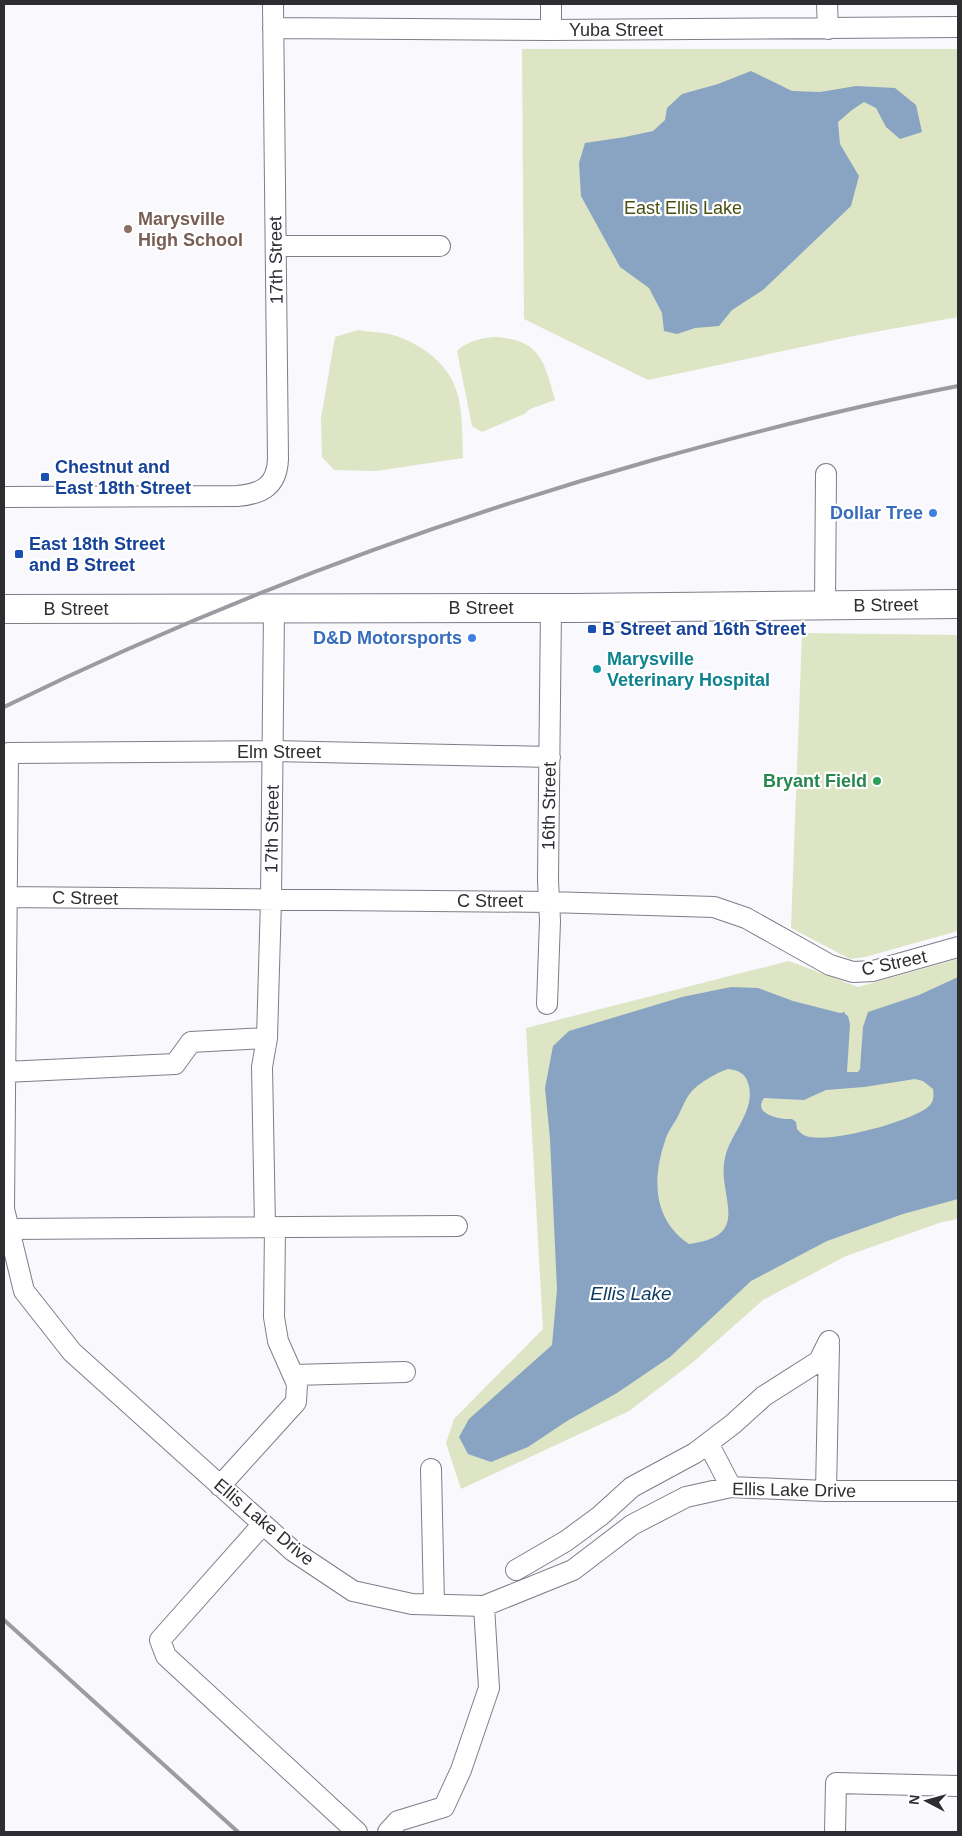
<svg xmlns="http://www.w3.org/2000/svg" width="962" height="1836" font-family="Helvetica,sans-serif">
	<rect width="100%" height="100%" fill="#f8f8fd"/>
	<!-- green -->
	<path fill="#dee5c5" d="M522,49H958V317L858,335L648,380L524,319Z
		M358,330C370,332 382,332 393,335C422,344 451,365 458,396C463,416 462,437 463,458L376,471L334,470L322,457L321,418L335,337Z
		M495,337C541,340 544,361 555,400L530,409L524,414L482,432L472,426L457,351C468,341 480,338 495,337Z
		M802,633L958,635V931L865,957L850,959L791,928Z
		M958,959V1219L942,1222L846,1256L763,1300L692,1363L629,1411L461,1489L446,1443L454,1419L543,1329L526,1028L789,961L858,987Z"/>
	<!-- water -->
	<path fill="#88a4c2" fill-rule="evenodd" d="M751,71L792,91L820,92L856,86L895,88L916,105L922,132L900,139L886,127L876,108L864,102L852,110L838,122L840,144L859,176L851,206L763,290L732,310L719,326L695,328L677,334L664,331L662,313L649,288L620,267L581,196L579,163L585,143L625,137L653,131L665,120L667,108L682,94L718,84Z
		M958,977V1199L903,1214L827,1241L751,1281L670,1357L617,1393L567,1421L528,1447L491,1462L468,1454L459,1437L469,1419L552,1345L557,1289L550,1139L545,1088L553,1046L569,1031L682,997L731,987L758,988L793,1001L840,1013L845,1012V1014L848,1016L850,1024L847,1072H858L860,1069L863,1027L868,1012L919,995ZM728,1069C738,1070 745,1073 748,1083C757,1110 730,1133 725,1158C716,1195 755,1236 689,1244C653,1220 652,1179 665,1141C667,1133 673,1125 677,1118C682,1109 686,1097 692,1091C699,1083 718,1072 728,1069ZM915,1079L923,1081L933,1089C934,1096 934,1102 928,1107C910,1122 828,1144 806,1136C802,1135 800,1132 797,1129L796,1122L792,1119C781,1120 752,1115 764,1098L804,1100L826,1090L864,1087Z"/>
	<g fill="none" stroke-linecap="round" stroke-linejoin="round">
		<!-- minor casing -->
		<g stroke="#7e7e89" stroke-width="22">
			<path id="minor" d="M551,4V30
				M827,4L828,29
				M273,28L551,30L958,27
				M276,246H440
				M4,497L237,496C262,494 277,486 278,459L273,4
				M825,606L826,474
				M550,757L273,751L8,753L4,1209L24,1291L72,1352L293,1551L353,1591L412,1604L484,1606L573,1570L632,1525L686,1497L731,1487L826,1491H958
				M4,897L549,902L714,907L746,918L830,965L853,972L873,971L958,947
				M547,1004L550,921L548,880L551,608
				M5,1072L175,1064L191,1042L267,1038
				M265,1227L262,1067L267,1038L271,900L274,609
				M9,1229L457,1226
				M293,1375L405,1372
				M708,1443L731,1487
				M431,1469L434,1604
				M220,1486L296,1402L297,1384L278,1341L274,1317L275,1227
				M826,1491L829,1345
				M263,1524L160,1640L166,1656L357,1832
				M516,1570L566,1541L600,1516L632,1487L695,1453L733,1424L764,1396L819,1361L829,1341
				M388,1832L398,1821L444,1807L461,1770L489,1688L484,1606
				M835,1832L836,1783L958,1786"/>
		</g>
		<!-- highway casing -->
		<g stroke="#7e7e89" stroke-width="30">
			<path id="highway" d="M4,609L575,608L958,604"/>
		</g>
		<!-- minor -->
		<use href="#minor" stroke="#fff" stroke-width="20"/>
		<!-- highway -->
		<use href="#highway" stroke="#fff" stroke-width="28"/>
		<!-- rail -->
		<path stroke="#9b9ca0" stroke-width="4" d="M4,707C212,605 429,523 653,460C753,432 855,406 958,386
			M4,1620L238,1832"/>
	</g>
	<!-- markers -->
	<circle fill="#8d6e63" stroke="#fff" stroke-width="2" cx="128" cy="229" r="5"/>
	<g fill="#1a4fb4" stroke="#fff" stroke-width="2">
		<rect x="40" y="472" width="10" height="10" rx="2.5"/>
		<rect x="14" y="549" width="10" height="10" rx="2.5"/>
		<rect x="587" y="624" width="10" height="10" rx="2.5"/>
	</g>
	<g fill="#3f7fe0" stroke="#fff" stroke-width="2">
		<circle cx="933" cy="513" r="5"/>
		<circle cx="472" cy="638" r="5"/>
	</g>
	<circle fill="#0f9aa8" stroke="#fff" stroke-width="2" cx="597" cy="669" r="5"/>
	<circle fill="#2e9e5b" stroke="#fff" stroke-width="2" cx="877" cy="781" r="5"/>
	<g text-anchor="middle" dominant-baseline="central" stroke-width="4.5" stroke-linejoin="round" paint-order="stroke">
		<!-- street labels -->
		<g font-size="18" fill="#2d2e32" stroke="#fff">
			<text x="616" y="30">Yuba Street</text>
			<text transform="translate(276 260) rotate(-91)">17th Street</text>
			<text transform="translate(886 605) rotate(-1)">B Street</text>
			<text x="481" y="608">B Street</text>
			<text x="76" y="609">B Street</text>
			<text x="279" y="752">Elm Street</text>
			<text transform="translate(549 806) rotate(-89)">16th Street</text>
			<text transform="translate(272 829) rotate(-89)">17th Street</text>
			<text transform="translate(85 898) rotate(1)">C Street</text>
			<text x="490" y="901">C Street</text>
			<text transform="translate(894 963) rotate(-12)">C Street</text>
			<text transform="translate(794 1490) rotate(1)">Ellis Lake Drive</text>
			<text transform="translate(264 1522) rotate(40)">Ellis Lake Drive</text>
		</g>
		<!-- park labels -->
		<g font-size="18" fill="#485012" stroke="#fff">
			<text x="683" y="208">East Ellis Lake</text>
		</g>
		<!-- education labels -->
		<g font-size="18" font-weight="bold" fill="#785e54" stroke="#fff" text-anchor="start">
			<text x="138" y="219">Marysville<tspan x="138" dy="21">High School</tspan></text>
		</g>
		<!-- transit labels -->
		<g font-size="18" font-weight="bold" fill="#164399" stroke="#fff" text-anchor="start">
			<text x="55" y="467">Chestnut and<tspan x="55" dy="21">East 18th Street</tspan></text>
			<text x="29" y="544">East 18th Street<tspan x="29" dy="21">and B Street</tspan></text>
			<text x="602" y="629">B Street and 16th Street</text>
		</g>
		<!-- shop labels -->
		<g font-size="18" font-weight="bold" fill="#366cbe" stroke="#fff" text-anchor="end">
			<text x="923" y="513">Dollar Tree</text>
			<text x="462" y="638">D&amp;D Motorsports</text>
		</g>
		<!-- culture labels -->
		<g font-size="18" font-weight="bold" fill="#0d838f" stroke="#fff" text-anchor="start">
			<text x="607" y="659">Marysville<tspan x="607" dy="21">Veterinary Hospital</tspan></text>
		</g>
		<!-- leisure labels -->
		<g font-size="18" font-weight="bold" fill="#27864d" stroke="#fff" text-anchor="end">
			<text x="867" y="781">Bryant Field</text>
		</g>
		<!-- water labels -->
		<g font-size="19" font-style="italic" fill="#0e3b63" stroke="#fff">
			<text x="631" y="1293">Ellis Lake</text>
		</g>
	</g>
	<!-- border -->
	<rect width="962" height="1836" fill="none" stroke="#2d2e32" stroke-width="10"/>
	<!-- north arrow -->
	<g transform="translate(927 1801) rotate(276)" stroke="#ffffff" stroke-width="4" paint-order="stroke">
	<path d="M0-4L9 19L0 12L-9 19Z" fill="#2d2e32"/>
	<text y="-8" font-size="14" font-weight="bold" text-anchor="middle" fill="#2d2e32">N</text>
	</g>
</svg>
